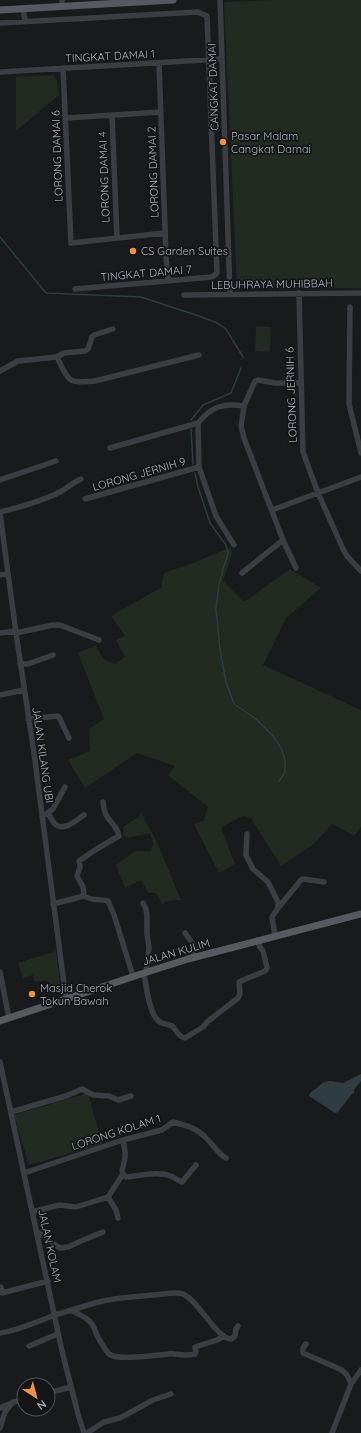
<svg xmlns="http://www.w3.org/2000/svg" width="361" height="1433" font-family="Quicksand,sans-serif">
	<rect width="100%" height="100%" fill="#191a1c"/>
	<!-- green -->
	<path fill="#222a21" d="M272,0H361V288H237L224,2Z
		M53,75L57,80L59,95L16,131V77Z
		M256,326L271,327L270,352L255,351Z
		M231,547L232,554L223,581L244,602L290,569L321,588L286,618L263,665L361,710V827L354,836L332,824L314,844L281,866L250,817L243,816L221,827L235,864L219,873L194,824L204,820L208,807L168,775L175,766L137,753L85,788L68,760L90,751L89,729L104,719L78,653L96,645L103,659L115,664L125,657L116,640L125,636L111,616L162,587V581L164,573L198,561Z
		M141,813L156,840L181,900L169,901L162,904L156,893H148L141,880L125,888L116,865L135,851H151L153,843L150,833L127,838L123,834L124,826L137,818Z
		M56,951L61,991L51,993L47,980L35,982L33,975L23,978L18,963Z
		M88,1093L102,1144L29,1165L14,1115Z"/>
	<!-- water -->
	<path fill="#2f3c40" d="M361,1074V1081L354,1090V1093L352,1094L338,1112L335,1113L309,1096L310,1093L324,1082L331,1081L343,1083Z"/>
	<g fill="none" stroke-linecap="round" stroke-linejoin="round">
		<!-- stream -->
		<path stroke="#2f3c40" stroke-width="1.5" d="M0,237L46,293L141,297L199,316L217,323L226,329L243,357
			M191,420L203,405L231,393L241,368
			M191,429L193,464
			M195,473L198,487L210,523L226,545L228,553L219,584L216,609L220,650L226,682L234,704L256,719L273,736L281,748L285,760V772L279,781"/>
		<!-- minor -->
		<path stroke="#3a3d41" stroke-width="5.5" d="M62,0V6
			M220,0L230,294
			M23,8L25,21
			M0,23L198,12L207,16L217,273L212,277L75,289
			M159,63L166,256L168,281
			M63,68L71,243L165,233
			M0,72L221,59
			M112,115L117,238
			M66,118L161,112
			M299,293L303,452L318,493L344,551L347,556L361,571
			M184,295L361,293
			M350,307L349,404L361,453
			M57,357L64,353L85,351L88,349L92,337L94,335L113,329
			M0,371L18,361L57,357C69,381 67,384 95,381L199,355
			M110,448L198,423
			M0,480L56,461
			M85,499L199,467
			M272,510L361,477
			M0,512C21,507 40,502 60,492C68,488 71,483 81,479
			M0,513L16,633L34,753L66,999
			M234,545L216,516L199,467L198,423C212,406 223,403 244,406
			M296,568L283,540L244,438L241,426L242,420L244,406L255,381L258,380L275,383H301
			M242,573L283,540
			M0,575L8,574
			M0,633L15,631
			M16,633L53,625H60L99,640
			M20,664H28L53,655
			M0,695L24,690
			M28,719L57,716L59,717L69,738
			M48,813C50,816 52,821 55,824C64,832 77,820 84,815
			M46,814L53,809L65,787
			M247,834L246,855L253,869L268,882L278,902V908L272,917L275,936
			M84,896L83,887L77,876L80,867L79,861L95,850L119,836C116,821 104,822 103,802
			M143,903L146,909L147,916V934L149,948L146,972
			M53,904L84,896C94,902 98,898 108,901L114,915L133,976
			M278,908L301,880L303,879L324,882
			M185,933L193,944V958
			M0,972L9,1018
			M144,973C146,985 149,1016 160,1022C163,1024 168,1024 172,1026C177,1030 178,1037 185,1038L203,1027L207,1022L238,998L240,994L239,982L265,971L267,968L263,951L260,947L257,940
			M0,1062L62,1351L78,1414L84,1433
			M11,1112L66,1096L82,1089L93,1095L109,1096L118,1100L131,1096
			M123,1140L125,1151V1158L122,1171L123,1174L126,1177C140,1176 157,1171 171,1176C175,1178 178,1181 182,1182L196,1165
			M24,1173L123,1140L162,1130L173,1122C185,1125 197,1128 206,1138C213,1144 218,1154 226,1158
			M32,1212L59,1205L76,1207L108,1197
			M118,1218L116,1210L108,1197L123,1174
			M37,1232C46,1236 51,1243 60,1248L68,1247L81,1241L103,1232
			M1,1287L2,1293L48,1281
			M72,1311C79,1314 88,1318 92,1324C94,1327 95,1330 96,1333C98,1338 106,1351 109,1354C118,1361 155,1355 168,1354C177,1353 185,1357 195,1354L196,1352L195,1347L217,1340L224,1336
			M0,1333C21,1330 35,1322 55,1315C69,1311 84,1306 99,1302C116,1297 135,1297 153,1295C161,1295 175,1291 183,1294C199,1301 216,1338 231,1339L235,1336L236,1329L238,1326
			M306,1344L303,1348V1353L342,1370L347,1375L351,1384
			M29,1346L58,1334
			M48,1393L71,1387
			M0,1408L24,1398
			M0,1428L5,1412L13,1402
			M87,1433L104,1422L120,1418L153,1400L171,1394
			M332,1433L351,1384L361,1370"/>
		<!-- major -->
		<path stroke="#565a60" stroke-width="7" d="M0,10L173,0
			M0,1021L144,973L188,959L361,914"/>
	</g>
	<!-- markers -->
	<g fill="#f2923b" stroke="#141517" stroke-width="1.5">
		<circle cx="223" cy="142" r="4"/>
		<circle cx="133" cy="251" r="4"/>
		<circle cx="32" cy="994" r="4"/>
	</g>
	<g text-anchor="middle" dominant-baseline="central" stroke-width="3.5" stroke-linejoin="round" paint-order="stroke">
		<!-- street labels -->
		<g font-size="11" fill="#acb3bb" stroke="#141517">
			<text transform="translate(110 56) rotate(-3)">TINGKAT DAMAI 1</text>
			<text transform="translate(213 87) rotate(-92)">CANGKAT DAMAI</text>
			<text transform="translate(57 156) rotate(-92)">LORONG DAMAI 6</text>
			<text transform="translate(153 172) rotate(-92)">LORONG DAMAI 2</text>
			<text transform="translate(104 177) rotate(-92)">LORONG DAMAI 4</text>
			<text transform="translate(146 273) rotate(-5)">TINGKAT DAMAI 7</text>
			<text transform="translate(272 284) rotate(-1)">LEBUHRAYA MUHIBBAH</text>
			<text transform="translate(291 395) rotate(-92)">LORONG JERNIH 6</text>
			<text transform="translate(139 474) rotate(-16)">LORONG JERNIH 9</text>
			<text transform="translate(43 755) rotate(82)">JALAN KILANG UBI</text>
			<text transform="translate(176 952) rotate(-16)">JALAN KULIM</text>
			<text transform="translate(116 1132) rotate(-18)">LORONG KOLAM 1</text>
			<text transform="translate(50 1246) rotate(78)">JALAN KOLAM</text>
		</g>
		<!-- poi labels -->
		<g font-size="11" fill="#acb3bb" stroke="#141517" text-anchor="start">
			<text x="231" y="136">Pasar Malam<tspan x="231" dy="13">Cangkat Damai</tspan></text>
			<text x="141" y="251">CS Garden Suites</text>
			<text x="40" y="988">Masjid Cherok<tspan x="40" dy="13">Tokun Bawah</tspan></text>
		</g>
	</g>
	<!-- north arrow -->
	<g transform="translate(36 1397) rotate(144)"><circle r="19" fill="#141517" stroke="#515459"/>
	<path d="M0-3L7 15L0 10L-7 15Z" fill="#f2923b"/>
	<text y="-6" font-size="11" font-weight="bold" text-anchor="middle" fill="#acb3bb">N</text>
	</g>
</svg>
